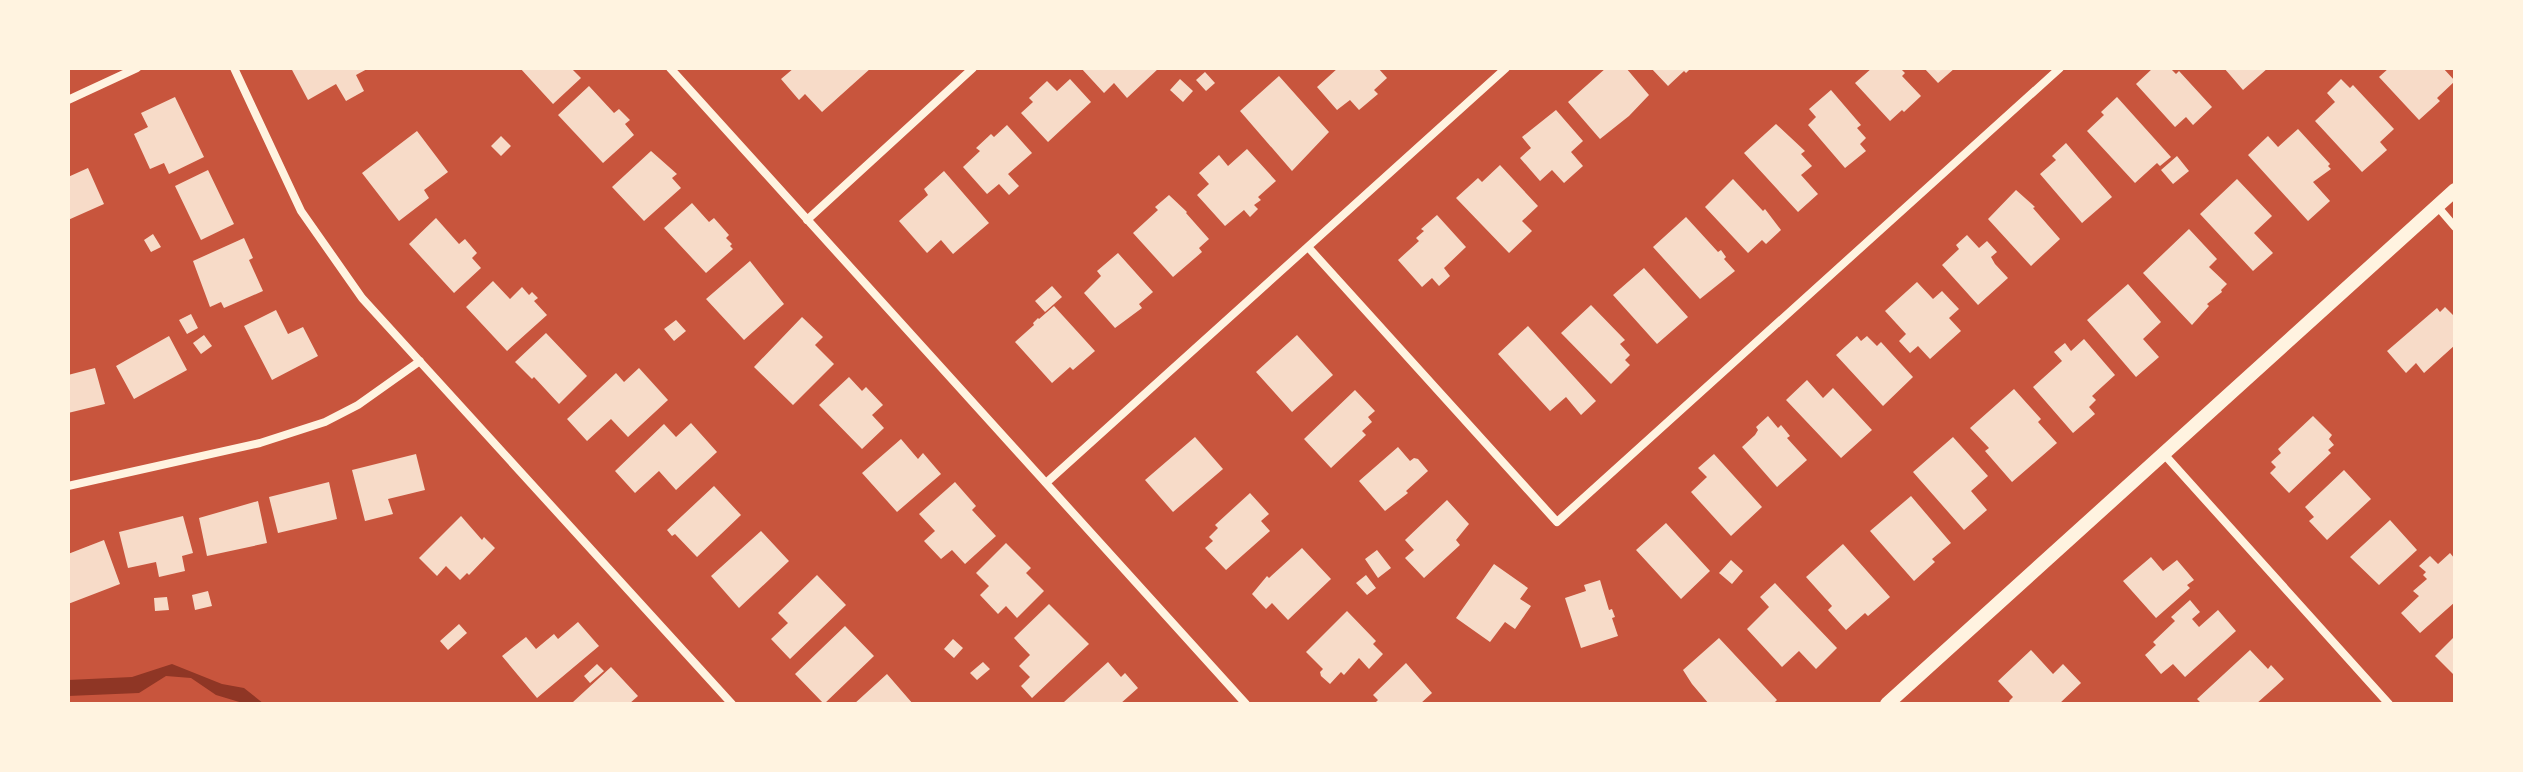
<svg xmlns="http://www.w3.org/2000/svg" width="2523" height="772" font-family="'Fira Sans',sans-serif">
	<rect width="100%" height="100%" fill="#c8553d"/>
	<!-- water -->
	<path fill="#8f3625" d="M172,664L222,684L244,688L264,704H246L216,695L191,678L166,676L139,693L68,696V680L132,677Z"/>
	<!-- building -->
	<path fill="#f7dbc8" d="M291,68H369L356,75L364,91L346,101L336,84L308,100Z
		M520,68H571L581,78L553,104Z
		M794,68H871L822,112L805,94L799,100L781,79Z
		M1081,68H1159L1127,98L1114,83L1104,93Z
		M1338,68H1378L1387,78L1374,90L1378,94L1359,110L1350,100L1337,110L1317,87Z
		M1606,68H1626L1649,95L1629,116L1600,139L1568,102Z
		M1651,68H1691L1686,73L1684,71L1668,86Z
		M1872,68H1900L1905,73L1902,76L1921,96L1904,112L1902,110L1890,121L1855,83Z
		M1924,68H1955L1938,83Z
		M2153,68H2170L2176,74L2179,71L2212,107L2193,125L2186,117L2175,127L2136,84Z
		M2224,68H2268L2243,90Z
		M2389,68H2443L2455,81L2437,98L2440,101L2419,120L2379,77Z
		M1205,72L1215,83L1206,91L1196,80Z
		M1279,76L1329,132L1292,171L1240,111Z
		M1070,79L1091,102L1048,142L1021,113L1033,102L1029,98L1047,81L1057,91Z
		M1180,79L1193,91L1183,102L1170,90Z
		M2341,79L2350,88L2353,85L2394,129L2380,142L2387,150L2362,172L2315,121L2335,102L2327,93Z
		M589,86L614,113L619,109L630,120L625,124L634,135L603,163L558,115Z
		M1831,90L1861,125L1857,128L1866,138L1860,144L1866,151L1845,168L1808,125L1816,117L1809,109Z
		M175,97L204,157L169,174L164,163L150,169L134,134L148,127L141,113Z
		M2117,97L2171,157L2160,166L2157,163L2135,183L2087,131L2104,115L2101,112Z
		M1556,110L1583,141L1571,152L1583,166L1564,183L1552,170L1540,181L1520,158L1531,148L1522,137Z
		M1776,124L1805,151L1801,154L1812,166L1801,175L1818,194L1798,212L1744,153Z
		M1007,125L1032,153L1008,174L1019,186L1009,195L999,184L987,194L963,167L980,151L976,148L991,134L994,137Z
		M2298,129L2330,164L2328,166L2331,169L2313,182L2330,201L2308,221L2248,155L2268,136L2278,147Z
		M417,131L448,172L424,190L429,198L399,221L362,173Z
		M501,136L511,146L501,156L491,146Z
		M2066,143L2112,197L2082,223L2040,174L2056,160L2052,156Z
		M1247,149L1276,181L1258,197L1261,200L1254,205L1258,209L1250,217L1244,210L1225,226L1197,195L1209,184L1199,173L1219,155L1228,166Z
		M651,151L677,174L672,178L681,188L644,221L612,187Z
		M2177,156L2189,171L2173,184L2161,170Z
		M1500,165L1538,206L1522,221L1532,231L1509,253L1456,198L1478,178L1482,182Z
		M88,168L104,204L68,220V177Z
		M208,170L234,224L201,240L175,186Z
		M944,171L989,223L953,254L941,240L927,253L899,221L928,195L924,189Z
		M1733,179L1763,211L1765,209L1781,230L1766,244L1762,240L1748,253L1705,207Z
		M2237,179L2272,216L2254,233L2273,253L2253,271L2200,214Z
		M2016,190L2035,207L2033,208L2060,239L2031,266L1988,219Z
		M1169,195L1187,212L1186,213L1209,239L1199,248L1202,252L1173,277L1133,233L1158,210L1155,207Z
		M692,203L709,222L714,218L729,235L726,238L732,244L730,246L733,249L706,273L664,228Z
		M1437,215L1466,247L1444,268L1450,276L1439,286L1432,278L1422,287L1398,260L1419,241L1416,238L1424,231L1421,229Z
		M1686,217L1718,252L1721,250L1726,257L1724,259L1735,271L1700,299L1653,247Z
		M436,218L459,244L465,239L477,253L472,258L481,268L454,293L409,244Z
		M2189,229L2217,259L2209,267L2227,284L2221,290L2222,292L2207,304L2209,306L2192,325L2143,273Z
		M153,234L161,247L151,252L144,240Z
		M1967,235L1979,248L1987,241L1997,252L1991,257L1995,264L2008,278L1978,305L1942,265L1959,249L1956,245Z
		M244,238L253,258L249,260L263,291L224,308L221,302L210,307L193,261Z
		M1118,253L1153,292L1139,304L1142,308L1115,328L1084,293L1101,276L1097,271Z
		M750,261L784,304L744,340L706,299Z
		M1644,268L1688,317L1657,344L1613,295Z
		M493,281L510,299L522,287L529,295L532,292L538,298L534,301L547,315L507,351L466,307Z
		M1917,282L1933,299L1942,291L1959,309L1949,318L1961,331L1930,359L1918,346L1910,353L1899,341L1906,334L1885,311Z
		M2128,284L2161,322L2143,339L2159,357L2136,377L2087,320Z
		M1052,286L1062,297L1045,312L1035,301Z
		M1591,305L1625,340L1620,344L1630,355L1625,360L1630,365L1611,384L1561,333Z
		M1054,306L1095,351L1073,370L1070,367L1052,383L1015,342L1034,325L1033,323L1038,318L1039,319Z
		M2445,307L2455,317V345L2424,373L2416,363L2406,373L2387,351L2437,308L2440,312Z
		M276,310L288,334L303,327L318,356L272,380L244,326Z
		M191,314L198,328L187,334L179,320Z
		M802,317L823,337L815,345L834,364L793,405L754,367Z
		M676,320L686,331L674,341L664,329Z
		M1528,326L1596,401L1581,415L1566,397L1550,411L1498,354Z
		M546,333L587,376L559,404L534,377L532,379L515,362Z
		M204,335L212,346L201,354L193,343Z
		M1297,335L1333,375L1292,412L1256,372Z
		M169,336L187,370L134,399L116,366Z
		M1857,336L1861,341L1867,336L1877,346L1881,342L1913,377L1883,406L1836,355Z
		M2084,339L2115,375L2092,396L2096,400L2089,407L2095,414L2073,433L2033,387L2062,361L2054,352L2065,343L2071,351Z
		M95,368L105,404L68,413V375Z
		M639,368L668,400L628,437L611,419L587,441L567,419L616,373L624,382Z
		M849,377L862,391L866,387L883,405L872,415L884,428L862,449L819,405Z
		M1807,380L1823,398L1833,388L1872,430L1841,458L1786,400Z
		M2014,389L2041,419L2038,422L2057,443L2012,482L1985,451L1989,448L1970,428Z
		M1355,390L1375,411L1368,417L1372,422L1362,431L1366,435L1331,468L1304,439Z
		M1768,416L1778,428L1781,425L1790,436L1787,438L1807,460L1777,487L1742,447L1755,435L1758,430L1756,427Z
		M2313,416L2332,435L2329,439L2334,445L2328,450L2331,453L2289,493L2270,473L2276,467L2271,462L2281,453L2278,449Z
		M691,423L717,452L676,490L659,471L635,493L615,471L664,424L676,437Z
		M1195,437L1223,469L1173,512L1145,480Z
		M1953,437L1988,476L1971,491L1987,510L1964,530L1913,472Z
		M901,439L918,459L923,453L941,474L897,512L862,473Z
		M1398,447L1410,461L1414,458L1418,459L1428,471L1406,491L1408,493L1385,511L1359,481Z
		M416,454L425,490L388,499L393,514L365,521L352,470Z
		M1714,454L1762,507L1731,536L1691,492L1707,477L1698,468Z
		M2344,470L2371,499L2327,540L2309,521L2314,517L2305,507Z
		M329,482L337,519L278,533L269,497Z
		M955,482L976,506L972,510L996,536L965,564L952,550L941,559L924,541L935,531L919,514Z
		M714,486L741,515L697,557L675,534L672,536L667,530Z
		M1250,493L1269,514L1261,521L1270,531L1226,570L1205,548L1213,541L1209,537L1218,528L1215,525Z
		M1911,496L1951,543L1932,559L1935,562L1914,581L1870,531Z
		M1447,500L1469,524L1456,540L1460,545L1424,578L1405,558L1414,550L1405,540Z
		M258,501L267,543L207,556L199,518Z
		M183,516L193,553L182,556L185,571L159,577L156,562L128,568L119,532Z
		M461,516L482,540L484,537L495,548L469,575L467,573L460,580L446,566L437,576L419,558Z
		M2390,520L2417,550L2379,585L2350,557Z
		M1666,523L1710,571L1681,599L1636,550Z
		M761,531L789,561L739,608L711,576Z
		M104,540L120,584L68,604V554Z
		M1006,543L1031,568L1026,573L1044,591L1017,618L1006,606L998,614L980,595L989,586L976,573Z
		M1843,544L1890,597L1868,616L1865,613L1846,630L1828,610L1832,606L1806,577Z
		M1302,548L1331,579L1288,620L1272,603L1266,609L1252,594L1267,576L1269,578Z
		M1377,550L1391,568L1378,578L1365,559Z
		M2450,553L2455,559V602L2420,633L2401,613L2419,596L2413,591L2427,579L2423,575L2426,572L2419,566L2430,556L2438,564Z
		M2151,557L2163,571L2177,560L2194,580L2187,585L2190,588L2156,618L2123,581Z
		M1731,560L1743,571L1732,584L1719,573Z
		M1494,564L1528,588L1520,599L1531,606L1515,629L1505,622L1490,642L1456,618Z
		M817,575L846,605L790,659L771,639L788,623L778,613Z
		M1366,575L1376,588L1367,595L1356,583Z
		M1600,580L1609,610L1612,609L1615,617L1612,618L1618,636L1581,648L1565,598L1586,591L1584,585Z
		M1775,583L1837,648L1816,669L1799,651L1782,667L1747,629L1769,607L1760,597Z
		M208,591L212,606L195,610L192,595Z
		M167,597L169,610L155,611L154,598Z
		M2190,600L2200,612L2192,619L2199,627L2218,610L2236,631L2185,677L2173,664L2161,674L2145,655L2156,645L2153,642L2175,621L2171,617Z
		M1049,604L1089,644L1032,698L1021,686L1030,677L1019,666L1030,655L1014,638Z
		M1347,611L1376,641L1373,644L1383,654L1369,669L1359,658L1344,675L1341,672L1330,684L1321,676L1320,672L1323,669L1306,652Z
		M578,622L599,646L537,698L502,656L526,637L536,649L554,634L558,639Z
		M459,624L467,633L448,650L440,641Z
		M845,626L874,656L824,704L795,674Z
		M2455,636V676L2435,656Z
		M1719,638L1777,700L1773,704H1709L1692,684L1683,670Z
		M953,639L963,648L954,658L944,649Z
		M2031,650L2053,674L2063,664L2081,683L2059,704H2011L2009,701L2013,697L1998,681Z
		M2250,650L2268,669L2271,665L2284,679L2256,704H2202L2197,699Z
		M983,662L990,669L977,680L970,673Z
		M1108,662L1121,677L1125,673L1138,688L1120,704H1066L1064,702Z
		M1406,663L1432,693L1420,704H1374L1378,700L1373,695Z
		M597,664L604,671L590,683L584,676Z
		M611,667L638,696L629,704H574L573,702Z
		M887,674L913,704H854Z"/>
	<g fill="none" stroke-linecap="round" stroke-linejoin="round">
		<!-- minor -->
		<path stroke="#fff3e0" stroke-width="8" d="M234,68L301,211L362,298L732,704
			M670,68L1246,704
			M68,100L137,68
			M2437,206L2455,227
			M807,220L973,68
			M1308,247L1557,522L2060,68
			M2163,453L2389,704
			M1046,483L1506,68
			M68,486L260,443L325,422L358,405L420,361"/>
		<!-- tertiary -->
		<path stroke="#fff3e0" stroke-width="14" d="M1887,704L2455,190"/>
	</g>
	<!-- border -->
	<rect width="2523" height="772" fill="none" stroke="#fff3e0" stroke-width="140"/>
</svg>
